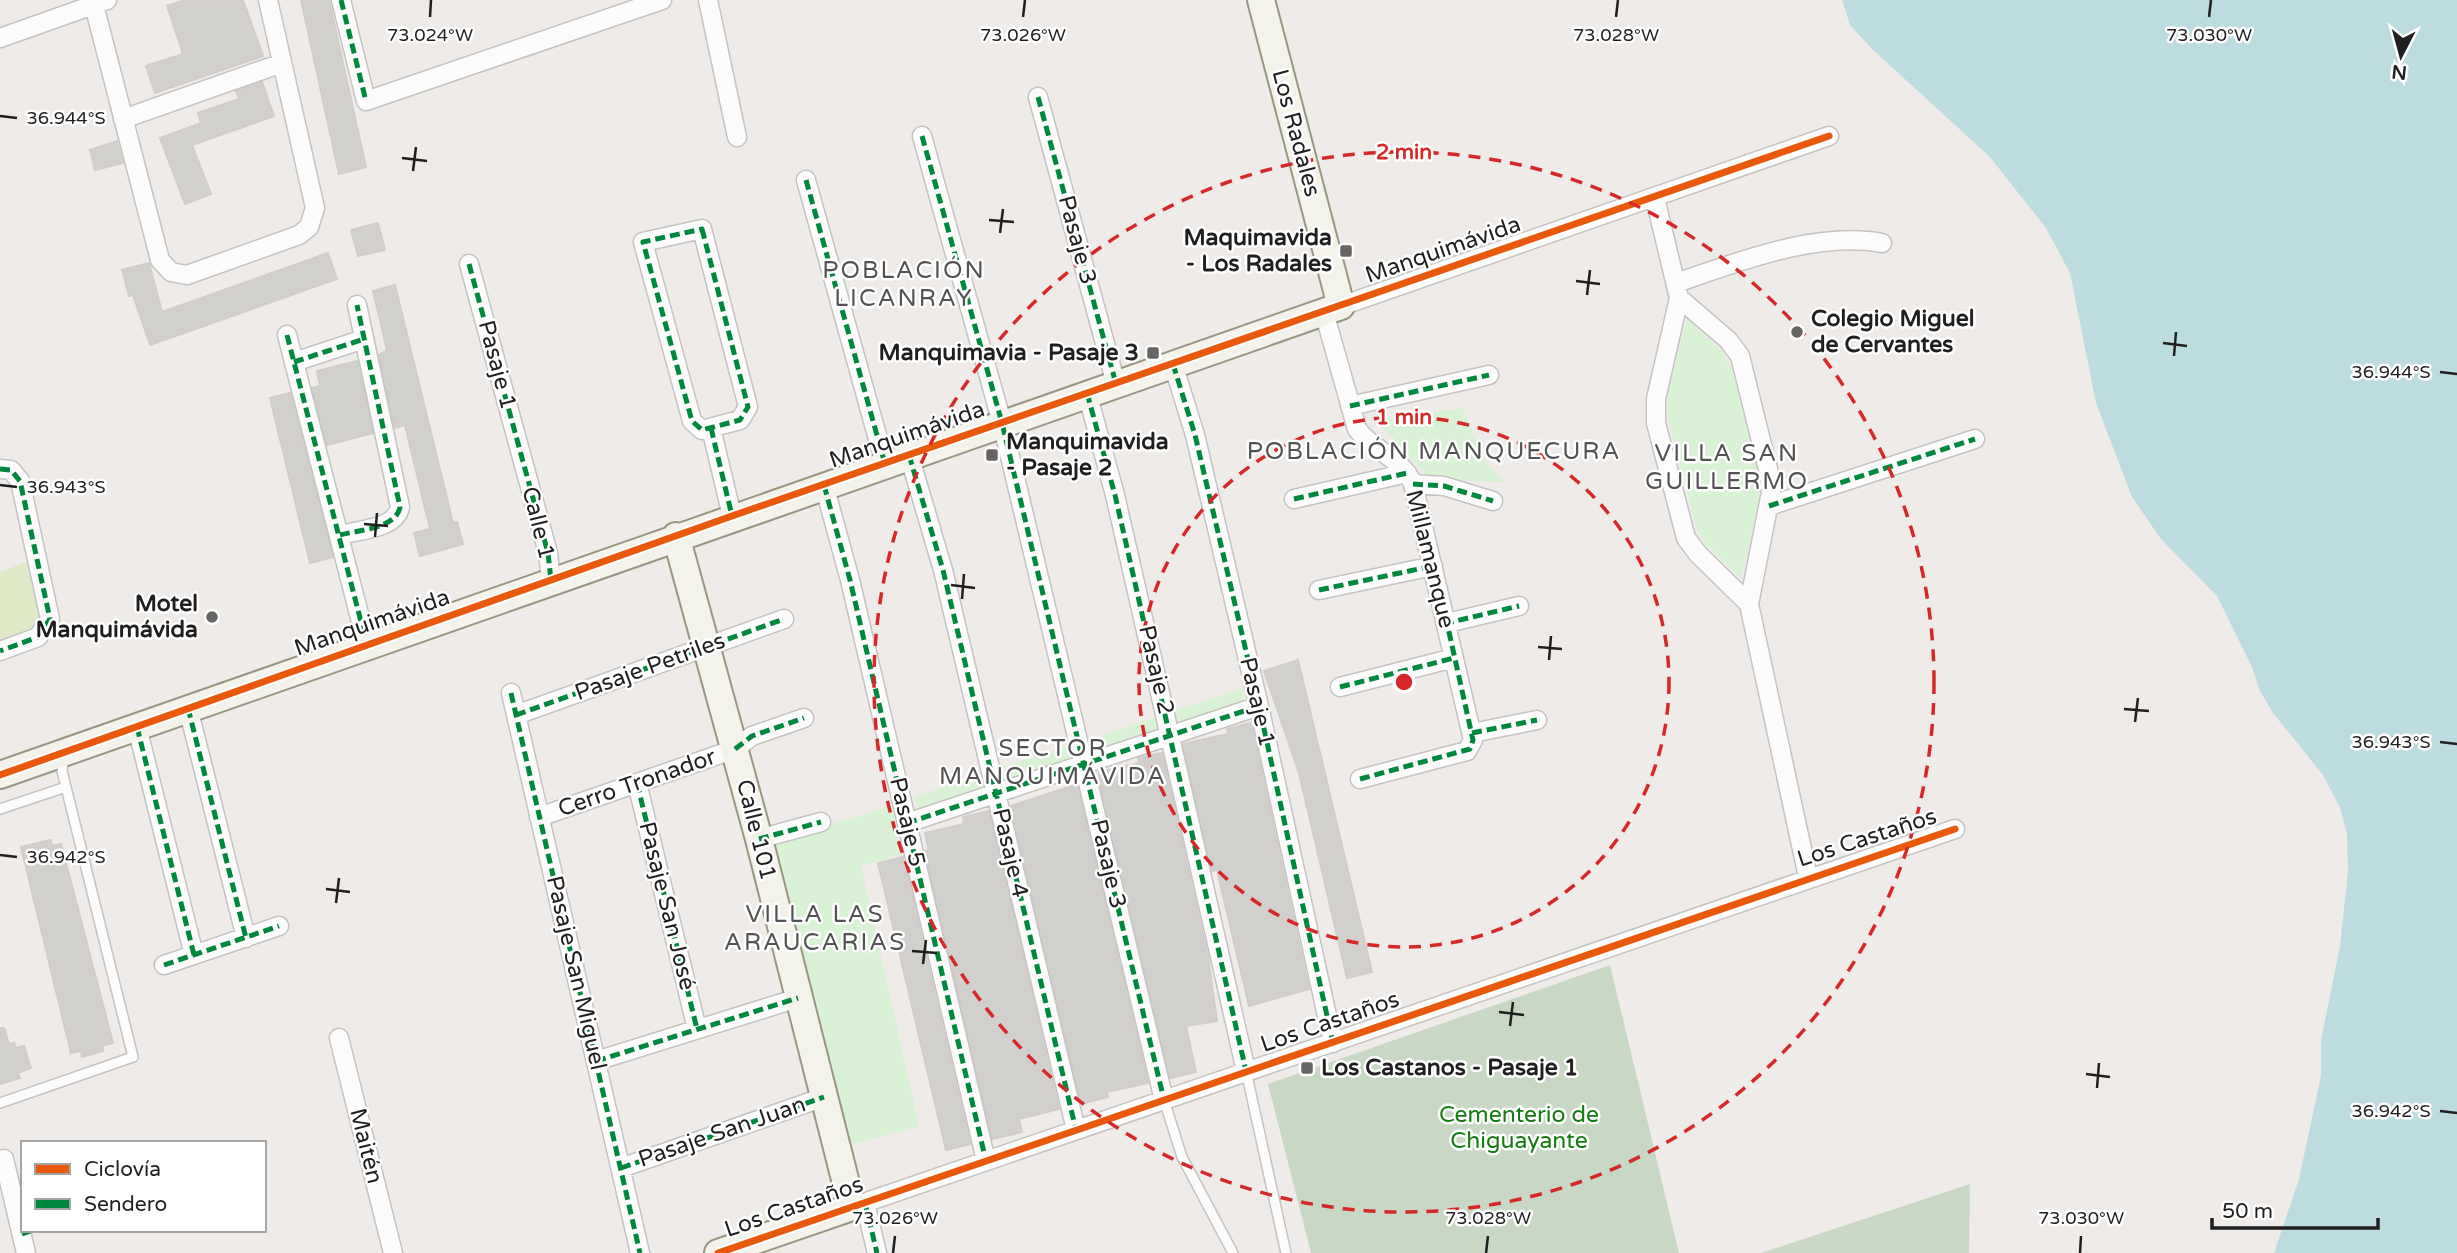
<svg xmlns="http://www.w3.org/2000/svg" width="2457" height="1253" font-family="'Varela Round',sans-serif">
	<rect width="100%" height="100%" fill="#eeebe8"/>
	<!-- grass -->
	<path fill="#dfe9c8" d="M27,562L42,606L43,614L37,629L0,644V572Z"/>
	<!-- cemetery -->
	<path fill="#c8d8c5" d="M1610,965L1679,1253H1311L1268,1084Z
		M1970,1184L1969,1253H1761Z"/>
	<!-- park -->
	<path fill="#d9f2d5" d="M1687,319L1721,351L1733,369L1760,478L1759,501L1741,578L1707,546L1697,530L1668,417L1667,395Z
		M1463,408L1485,462L1505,482L1430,479L1376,420Z
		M1243,688L1245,703L921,812L914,797Z
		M894,805L899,855L861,866L919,1126L850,1145L772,842Z"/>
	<!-- water -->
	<path fill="#bddce0" d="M1842,0H2457V1253H2274L2299,1179L2321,1076V1040L2340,946L2348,871L2347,834L2340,808L2323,775L2273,713L2260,691L2252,667L2217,596L2161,539L2132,497L2096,403L2070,273L2046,228L1989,156L1873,50L1850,25Z"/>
	<!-- building -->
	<path fill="#d2d0cd" stroke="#d1cdca" stroke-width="2" d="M185,0H243L263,56L155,93L146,66L183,54L167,6Z
		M301,0H329L366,167L339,174Z
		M262,82L274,116L192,145L211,194L185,204L160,138L201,123L198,113L239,99L236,91Z
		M117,141L123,163L95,170L90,150Z
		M378,223L385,250L358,256L351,230Z
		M328,253L337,279L150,345L133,295L129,296L122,270L149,263L162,312Z
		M395,285L453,523L457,522L463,544L420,556L414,533L430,529L405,425L395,428L379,355L387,350L373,291Z
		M357,361L373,433L327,445L312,388L320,386L317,371Z
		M290,393L333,557L310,563L270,398Z
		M1298,660L1372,972L1347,978L1299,773L1264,671Z
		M1251,723L1309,989L1249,1006L1217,870L1212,871L1183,744L1228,734L1227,729Z
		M1162,753L1208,957L1217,1021L1186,1026L1196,1072L1170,1078L1099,779V772L1139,763L1138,758Z
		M1077,784L1148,1083L1107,1092L1108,1097L1081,1104L1011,806Z
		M989,811L1059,1109L1019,1119L1022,1132L992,1139L925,851H929L925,833L964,824L963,817Z
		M51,840L52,846L61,844L113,1043L102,1046L103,1051L82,1057L81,1051L71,1053L21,847Z
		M903,857L970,1144L946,1150L878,863Z
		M0,1028H4L9,1044L14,1043L16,1048L24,1046L31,1068L18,1073L20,1078L0,1084Z"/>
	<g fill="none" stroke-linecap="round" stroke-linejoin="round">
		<!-- lane casing -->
		<g stroke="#c5c3c2" stroke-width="12">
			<path id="lane" d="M0,809L66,787
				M1246,1071L1286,1253
				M1164,1100L1182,1157L1233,1253
				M0,1103L133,1057L62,771L64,756"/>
		</g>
		<!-- street casing -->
		<g stroke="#c5c3c2" stroke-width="21">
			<path id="street" d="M341,0L366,101L662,0
				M708,0L737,137
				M94,5L160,260L171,272L187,275L299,235L309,227L315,208L268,0
				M0,38L107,0
				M1038,97L1116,384
				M123,119L282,63
				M922,136L1002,423L1164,1100
				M806,180L885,464
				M1655,198L1679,298L1656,399V423L1686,538L1698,554L1749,604
				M702,229L748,407L740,420L702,430L692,421L643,242Z
				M469,264L548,553L551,580
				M1676,283C1738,262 1816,231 1882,243
				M1679,298L1728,340L1740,356L1768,469L1771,492L1749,604L1808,877
				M1341,306L1829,136
				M1324,312L1357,429C1373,451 1402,458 1413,484L1473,740L1467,751L1360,779
				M287,335L367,645
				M294,362L364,339
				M1173,364L1195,435L1259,706L1333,1043
				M1087,393L1115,495L1246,1071
				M1350,406L1489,375
				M711,428L732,516
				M909,455L943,570L1076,1130
				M0,469L11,470L20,481L50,619L38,637L0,651
				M1413,484L1444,486L1493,501
				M824,485L850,580L986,1161
				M1294,499L1407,473
				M1769,506L1975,439
				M340,535C358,530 396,529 400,507L357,305
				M1319,590L1433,566
				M1447,623L1519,606
				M1340,687L1454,658
				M511,693L640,1253
				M188,708L246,938
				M516,715L784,619
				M137,727L194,955
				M1472,733L1537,720
				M637,783L697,1029
				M539,817L735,749L752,736L804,718
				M907,823L1259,706
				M759,839L821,822
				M164,965L279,926
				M339,1038L393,1253
				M596,1061L798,998
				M4,1159L26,1253
				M621,1168L824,1097
				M865,1203L877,1253
				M852,1207L1955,829"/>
		</g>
		<!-- secondary casing -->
		<g stroke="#989681" stroke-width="30">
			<path id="secondary" d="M676,536L759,839L852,1207L718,1253
				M0,775L1341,306L1261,0"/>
		</g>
		<!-- lane -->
		<use href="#lane" stroke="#fcfcfc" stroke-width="9"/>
		<!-- street -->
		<use href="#street" stroke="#fcfcfc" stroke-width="18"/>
		<!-- secondary -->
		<use href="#secondary" stroke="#f3f3eb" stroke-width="26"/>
		<!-- quiet -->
		<path stroke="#00873e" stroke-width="5" stroke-dasharray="10 5" stroke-linecap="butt" d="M341,0L366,101
			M1038,97L1116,384
			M922,136L1002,423L1164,1100
			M806,180L885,464
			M702,229L748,407L740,420L702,430L692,421L643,242Z
			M469,264L548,553L551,580
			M287,335L367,645
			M294,362L364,339
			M1173,364L1195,435L1259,706L1333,1043
			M1087,393L1115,495L1246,1071
			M1350,406L1489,375
			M711,428L732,516
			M909,455L943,570L1076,1130
			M0,469L11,470L20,481L50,619L38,637L0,651
			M1413,484L1444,486L1493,501
			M824,485L850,580L986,1161
			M1294,499L1407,473
			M1769,506L1975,439
			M340,535C358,530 396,529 400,507L357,305
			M1319,590L1433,566
			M1340,687L1454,658
			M511,693L640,1253
			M188,708L246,938
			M516,715L784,619
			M137,727L194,955
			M1472,733L1537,720
			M735,749L752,736L804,718
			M1360,779L1470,749L1473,740L1447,623L1519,606
			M637,783L697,1029
			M907,823L1259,706
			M759,839L821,822
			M164,965L279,926
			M596,1061L798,998
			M621,1168L824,1097
			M865,1203L877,1253
			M22,1234L33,1230"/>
		<!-- cycleway casing -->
		<g stroke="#fff" stroke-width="11">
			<path id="cycleway" d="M0,775L732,516L1829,136
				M718,1253L1955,829"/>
		</g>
		<!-- cycleway -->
		<use href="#cycleway" stroke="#e8590c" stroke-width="7"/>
	</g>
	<!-- ticks -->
	<path fill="none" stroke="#1f1f1f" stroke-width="2.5" d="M430,17L431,0M1023,17L1025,0M1616,17L1618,0M2209,17L2211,0M0,116L17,118M402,158L427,161M413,171L416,147M989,220L1014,222M1000,233L1003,209M1576,281L1600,284M1587,295L1590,270M2163,343L2187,346M2174,356L2176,332M2440,372L2457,374M0,485L17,487M364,524L388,526M375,537L377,513M951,585L975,588M962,599L964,574M1538,647L1562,649M1549,660L1551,636M2124,709L2149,711M2135,722L2138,698M2440,742L2457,744M0,855L17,857M326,889L350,892M336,903L339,878M912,951L937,953M923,964L926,940M1499,1012L1524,1015M1510,1026L1513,1002M2086,1074L2110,1077M2097,1088L2099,1063M2440,1111L2457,1113M893,1253L895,1236M1486,1253L1488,1236M2080,1253L2081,1236"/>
	<!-- distance rings -->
	<g fill="none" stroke="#d62828" stroke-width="3.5" stroke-dasharray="12 9">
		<circle cx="1404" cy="682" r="265"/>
		<circle cx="1404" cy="682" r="530"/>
	</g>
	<!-- markers -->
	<g fill="#676665" stroke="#fff" stroke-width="2.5">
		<rect x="1339" y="244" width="14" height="14" rx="3.5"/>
		<circle cx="1797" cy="332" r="7"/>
		<rect x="1146" y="346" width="14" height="14" rx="3.5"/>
		<rect x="985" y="448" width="14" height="14" rx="3.5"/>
		<circle cx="212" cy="617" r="7"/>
		<rect x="1300" y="1061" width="14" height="14" rx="3.5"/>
	</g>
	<g text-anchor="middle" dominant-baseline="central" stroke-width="5" stroke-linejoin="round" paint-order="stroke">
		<!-- street labels -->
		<g font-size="23" fill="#1f1f1f" stroke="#fff">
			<text transform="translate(1296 133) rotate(75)">Los Radales</text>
			<text transform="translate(1077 240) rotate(75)">Pasaje 3</text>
			<text transform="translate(1443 250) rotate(-19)">Manquimávida</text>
			<text transform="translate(497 365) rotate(75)">Pasaje 1</text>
			<text transform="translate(907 435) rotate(-19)">Manquimávida</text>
			<text transform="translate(538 523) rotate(76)">Calle 1</text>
			<text transform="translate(1430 559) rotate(76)">Millamanque</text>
			<text transform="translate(372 623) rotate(-19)">Manquimávida</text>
			<text transform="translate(650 667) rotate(-20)">Pasaje Petriles</text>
			<text transform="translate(1156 670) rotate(77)">Pasaje 2</text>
			<text transform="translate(1257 702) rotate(77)">Pasaje 1</text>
			<text transform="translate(637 783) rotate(-19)">Cerro Tronador</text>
			<text transform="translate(907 822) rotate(77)">Pasaje 5</text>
			<text transform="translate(756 830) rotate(76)">Calle 101</text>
			<text transform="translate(1867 838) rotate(-18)">Los Castaños</text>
			<text transform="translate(1010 853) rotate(77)">Pasaje 4</text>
			<text transform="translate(1108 864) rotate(77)">Pasaje 3</text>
			<text transform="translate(667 906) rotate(76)">Pasaje San José</text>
			<text transform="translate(576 973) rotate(77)">Pasaje San Miguel</text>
			<text transform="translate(1330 1022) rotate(-19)">Los Castaños</text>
			<text transform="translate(722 1132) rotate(-19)">Pasaje San Juan</text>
			<text transform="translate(366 1146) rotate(76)">Maitén</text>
			<text transform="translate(794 1207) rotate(-19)">Los Castaños</text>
		</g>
		<!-- poi labels -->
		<g font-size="23" font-weight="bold" fill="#1f1f1f" stroke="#fff" text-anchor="end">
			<text x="1332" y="238">Maquimavida<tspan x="1332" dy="26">- Los Radales</tspan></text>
			<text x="1811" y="319" text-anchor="start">Colegio Miguel<tspan x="1811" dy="26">de Cervantes</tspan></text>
			<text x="1139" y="353">Manquimavia - Pasaje 3</text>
			<text x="1006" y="442" text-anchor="start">Manquimavida<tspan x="1006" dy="26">- Pasaje 2</tspan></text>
			<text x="198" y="604">Motel<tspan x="198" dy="26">Manquimávida</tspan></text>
			<text x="1321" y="1068" text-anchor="start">Los Castanos - Pasaje 1</text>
		</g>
		<!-- park labels -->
		<g font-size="23" fill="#147b10" stroke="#fff">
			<text x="1519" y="1115">Cementerio de<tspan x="1519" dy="26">Chiguayante</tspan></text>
		</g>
		<!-- neighbourhood labels -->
		<g font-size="24" letter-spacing="2" fill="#525252" stroke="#fff">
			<text x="904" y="270">POBLACIÓN<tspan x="904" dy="28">LICANRAY</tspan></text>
			<text x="1434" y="451">POBLACIÓN MANQUECURA</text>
			<text x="1727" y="453">VILLA SAN<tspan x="1727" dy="28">GUILLERMO</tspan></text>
			<text x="1053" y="748">SECTOR<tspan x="1053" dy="28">MANQUIMÁVIDA</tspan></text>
			<text x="815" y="914">VILLA LAS<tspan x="815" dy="28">ARAUCARIAS</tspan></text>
		</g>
	</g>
	<g font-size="18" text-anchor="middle" fill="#1f1f1f" stroke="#fff" stroke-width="5" stroke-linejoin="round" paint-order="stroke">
		<text x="430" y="41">73.024°W</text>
		<text x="1023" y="41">73.026°W</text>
		<text x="1616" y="41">73.028°W</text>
		<text x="2209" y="41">73.030°W</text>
		<text x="66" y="124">36.944°S</text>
		<text x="2391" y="378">36.944°S</text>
		<text x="66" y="493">36.943°S</text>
		<text x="2391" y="748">36.943°S</text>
		<text x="66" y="863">36.942°S</text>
		<text x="2391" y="1117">36.942°S</text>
		<text x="895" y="1224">73.026°W</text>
		<text x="1488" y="1224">73.028°W</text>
		<text x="2081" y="1224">73.030°W</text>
	</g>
	<circle cx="1404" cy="682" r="10" fill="#d62828" stroke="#fff" stroke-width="3.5"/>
	<g font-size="21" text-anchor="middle" font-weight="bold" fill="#d62828" stroke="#fff" stroke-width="5" stroke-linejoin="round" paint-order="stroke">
		<text x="1404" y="159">2 min</text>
		<text x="1404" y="424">1 min</text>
	</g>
	<!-- legend -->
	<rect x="21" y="1141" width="245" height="91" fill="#ffffff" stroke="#a5a5a5" stroke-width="2"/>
	<rect x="35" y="1164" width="35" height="10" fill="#e8590c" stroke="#a5a5a5" stroke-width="2"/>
	<text x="84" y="1176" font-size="21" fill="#1f1f1f">Ciclovía</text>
	<rect x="35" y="1199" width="35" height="10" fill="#00873e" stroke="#a5a5a5" stroke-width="2"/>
	<text x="84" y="1211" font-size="21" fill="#1f1f1f">Sendero</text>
	<!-- north arrow -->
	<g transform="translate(2401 56) rotate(186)" stroke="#ffffff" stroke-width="5" paint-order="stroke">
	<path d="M0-5L12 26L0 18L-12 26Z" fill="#1f1f1f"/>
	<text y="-10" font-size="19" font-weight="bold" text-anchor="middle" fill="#1f1f1f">N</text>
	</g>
	<!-- scale -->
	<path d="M2212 1218v10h166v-10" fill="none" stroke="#1f1f1f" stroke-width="3.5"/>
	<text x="2222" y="1218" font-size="21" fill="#1f1f1f" stroke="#ffffff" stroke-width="5" paint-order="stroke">50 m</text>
</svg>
